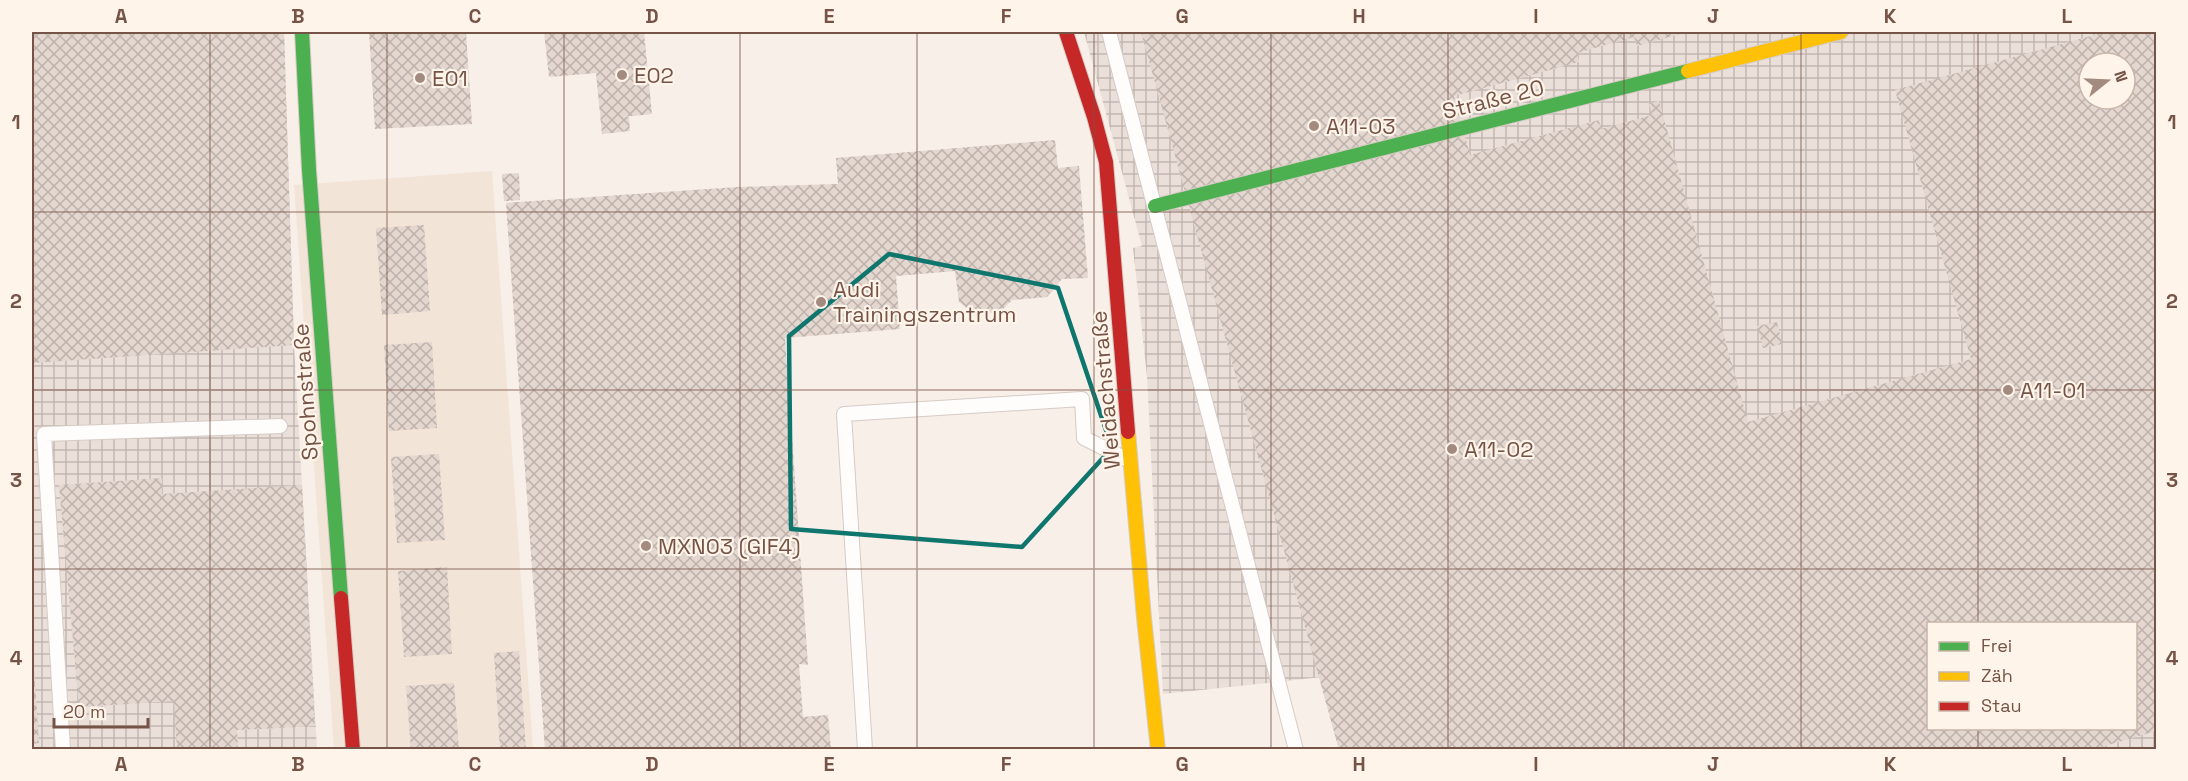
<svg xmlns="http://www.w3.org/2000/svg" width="2188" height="781" font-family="'Space Grotesk',sans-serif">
	<defs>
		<pattern id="industrial-grid" width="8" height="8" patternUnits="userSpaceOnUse" patternTransform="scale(1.5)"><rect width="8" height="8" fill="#eadfd9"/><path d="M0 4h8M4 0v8" fill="none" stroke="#c2b7b2"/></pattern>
		<pattern id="building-cross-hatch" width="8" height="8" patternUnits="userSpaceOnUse" patternTransform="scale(1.5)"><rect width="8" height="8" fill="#e4d7d0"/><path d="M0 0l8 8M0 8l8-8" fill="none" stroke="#bdb1ab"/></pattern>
	</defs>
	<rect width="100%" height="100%" fill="#f7efe8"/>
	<!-- residential -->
	<path fill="#f3e4d8" d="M492,171L533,749H334L294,185Z"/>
	<!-- industrial -->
	<path fill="url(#industrial-grid)" fill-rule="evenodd" d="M32,32H284L294,345L317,749H32Z
		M1084,32H2156V749H1340L1332,676L1163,694L1147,376L1133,248L1142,246ZM2089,63H2125V99H2089ZM1928,624H2136V728H1928Z"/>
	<!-- building -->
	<path fill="url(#building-cross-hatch)" fill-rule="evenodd" d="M32,32H284L294,345L32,363Z
		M369,32H466L472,124L375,129Z
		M544,32H644L652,114L622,117H629L630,131L602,134L596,73L549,77Z
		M1141,32H1687L1637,46L1634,37L1577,53L1579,62L1454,96L1470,155L1599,120L1601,129L1652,115L1649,104L1659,101L1748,422L1971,359L1895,90L2105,32H2156V731L2091,750H1339ZM2089,63H2125V99H2089ZM1928,624H2136V729H1929Z
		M1055,140L1058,168L1079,166L1088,278L1062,279L1047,297L1012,300L1000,312L975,314L959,302L955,271L896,276L900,329L785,338L808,665L799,664L803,717L828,715L831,750H545L506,203L737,187L838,184L836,158Z
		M519,173L520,200L504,201L502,174Z
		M424,225L430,311L382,315L376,228Z
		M1777,322L1782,344L1763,348L1757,326Z
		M432,342L437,428L389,431L384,345Z
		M439,454L445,540L397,543L391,457Z
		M162,478V494L302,485L315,726L237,730L238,750H177L174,701L79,707L59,485Z
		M447,567L452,654L404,657L398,571Z
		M519,651L526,750H500L494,653Z
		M32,655H33L39,743L32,744Z
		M454,683L459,750H411L406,686Z"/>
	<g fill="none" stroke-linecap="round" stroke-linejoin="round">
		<!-- lane casing -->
		<g stroke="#d6cbc5" stroke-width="16">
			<path id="lane" d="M1109,32L1296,750
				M63,750L44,434L280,426
				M865,750L844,414L1082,399L1084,438L1128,460"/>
		</g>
		<!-- fast casing -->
		<g stroke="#d6cbc4" stroke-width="16">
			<path id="fast" d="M302,32L309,170L341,598
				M1155,206L1688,71"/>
		</g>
		<!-- slow casing -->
		<g stroke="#d6cbc4" stroke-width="16">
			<path id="slow" d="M1688,71L1841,32
				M1128,432L1144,618L1158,750"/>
		</g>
		<!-- jam casing -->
		<g stroke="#d6cbc4" stroke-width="16">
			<path id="jam" d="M1066,32L1094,117L1106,162L1128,432
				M341,598L353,750"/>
		</g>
		<!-- lane -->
		<use href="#lane" stroke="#fefdfc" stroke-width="14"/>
		<!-- fast -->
		<use href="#fast" stroke="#4caf50" stroke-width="14"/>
		<!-- slow -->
		<use href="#slow" stroke="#ffc107" stroke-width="14"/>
		<!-- jam -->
		<use href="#jam" stroke="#c62828" stroke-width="14"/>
	</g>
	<!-- marked area -->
	<path fill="none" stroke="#0f766e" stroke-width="4.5" stroke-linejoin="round" d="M889,254L1058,288L1112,448L1022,547L791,529L789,336Z"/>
	<!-- grid -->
	<path fill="none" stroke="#765347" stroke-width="1.5" stroke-opacity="0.55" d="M210,32V750M387,32V750M564,32V750M740,32V750M917,32V750M1094,32V750M1271,32V750M1448,32V750M1624,32V750M1801,32V750M1978,32V624M32,212H2156M32,390H2156M32,569H2156M1978,728V750"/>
	<!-- markers -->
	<g fill="#a38a7f" stroke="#fff4e9" stroke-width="2">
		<circle cx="622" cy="75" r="6"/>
		<circle cx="420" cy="78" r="6"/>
		<circle cx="1314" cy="126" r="6"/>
		<circle cx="821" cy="302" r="6"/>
		<circle cx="2008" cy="390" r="6"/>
		<circle cx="1452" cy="449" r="6"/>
		<circle cx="646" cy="546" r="6"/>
	</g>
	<g text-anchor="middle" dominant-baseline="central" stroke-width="4.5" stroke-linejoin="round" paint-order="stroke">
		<!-- poi labels -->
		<g font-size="22" fill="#765347" stroke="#fff4e9" text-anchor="start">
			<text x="634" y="75">E02</text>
			<text x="432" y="78">E01</text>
			<text x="1326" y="126">A11-03</text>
			<text x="833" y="289">Audi<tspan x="833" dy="25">Trainingszentrum</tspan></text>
			<text x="2020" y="390">A11-01</text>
			<text x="1464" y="449">A11-02</text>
			<text x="658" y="546">MXN03 (GIF4)</text>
		</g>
		<!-- street labels -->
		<g font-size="22" fill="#765347" stroke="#fff4e9">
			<text transform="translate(1493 99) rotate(-14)">Straße 20</text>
			<text transform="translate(1105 390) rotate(-95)">Weidachstraße</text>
			<text transform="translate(305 392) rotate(-94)">Spohnstraße</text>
		</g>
	</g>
	<!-- border -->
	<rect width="2188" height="781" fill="none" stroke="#fff4e9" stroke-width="66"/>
	<!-- legend -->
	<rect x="1927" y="622" width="210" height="108" fill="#fff4e9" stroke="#c8b4a8" stroke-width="1.5"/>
	<rect x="1939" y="642" width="30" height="9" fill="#4caf50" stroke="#c8b4a8" stroke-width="1.5"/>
	<text x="1981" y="652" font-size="18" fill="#765347">Frei</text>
	<rect x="1939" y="672" width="30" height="9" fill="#ffc107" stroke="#c8b4a8" stroke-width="1.5"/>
	<text x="1981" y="682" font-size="18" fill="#765347">Zäh</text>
	<rect x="1939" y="702" width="30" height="9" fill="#c62828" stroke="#c8b4a8" stroke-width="1.5"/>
	<text x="1981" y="712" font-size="18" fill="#765347">Stau</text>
	<!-- north arrow -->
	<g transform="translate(2107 81) rotate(72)"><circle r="28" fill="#fff4e9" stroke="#c8b4a8" stroke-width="1.5"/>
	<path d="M0-4.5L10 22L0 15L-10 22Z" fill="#a38a7f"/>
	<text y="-9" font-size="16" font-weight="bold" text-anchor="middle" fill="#765347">N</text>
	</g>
	<!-- scale -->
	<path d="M54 718v9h94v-9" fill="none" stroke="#765347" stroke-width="3"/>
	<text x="63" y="718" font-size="18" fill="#765347" stroke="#fff4e9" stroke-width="4.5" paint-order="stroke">20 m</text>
	<rect x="33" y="33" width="2122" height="715" fill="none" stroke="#765347" stroke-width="2"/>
	<g font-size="20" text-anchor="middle" font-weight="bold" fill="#765347">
		<text x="121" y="23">A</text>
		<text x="298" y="23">B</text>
		<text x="475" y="23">C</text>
		<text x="652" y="23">D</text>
		<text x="829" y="23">E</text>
		<text x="1006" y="23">F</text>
		<text x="1182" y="23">G</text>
		<text x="1359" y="23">H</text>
		<text x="1536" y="23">I</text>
		<text x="1713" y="23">J</text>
		<text x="1890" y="23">K</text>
		<text x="2067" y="23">L</text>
		<text x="16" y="129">1</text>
		<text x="2172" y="129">1</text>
		<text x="16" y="308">2</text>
		<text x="2172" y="308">2</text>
		<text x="16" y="487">3</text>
		<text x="2172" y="487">3</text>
		<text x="16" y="665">4</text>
		<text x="2172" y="665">4</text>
		<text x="121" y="771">A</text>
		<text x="298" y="771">B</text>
		<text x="475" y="771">C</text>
		<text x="652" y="771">D</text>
		<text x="829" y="771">E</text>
		<text x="1006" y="771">F</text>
		<text x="1182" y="771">G</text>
		<text x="1359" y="771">H</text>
		<text x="1536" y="771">I</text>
		<text x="1713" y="771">J</text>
		<text x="1890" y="771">K</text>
		<text x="2067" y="771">L</text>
	</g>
</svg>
